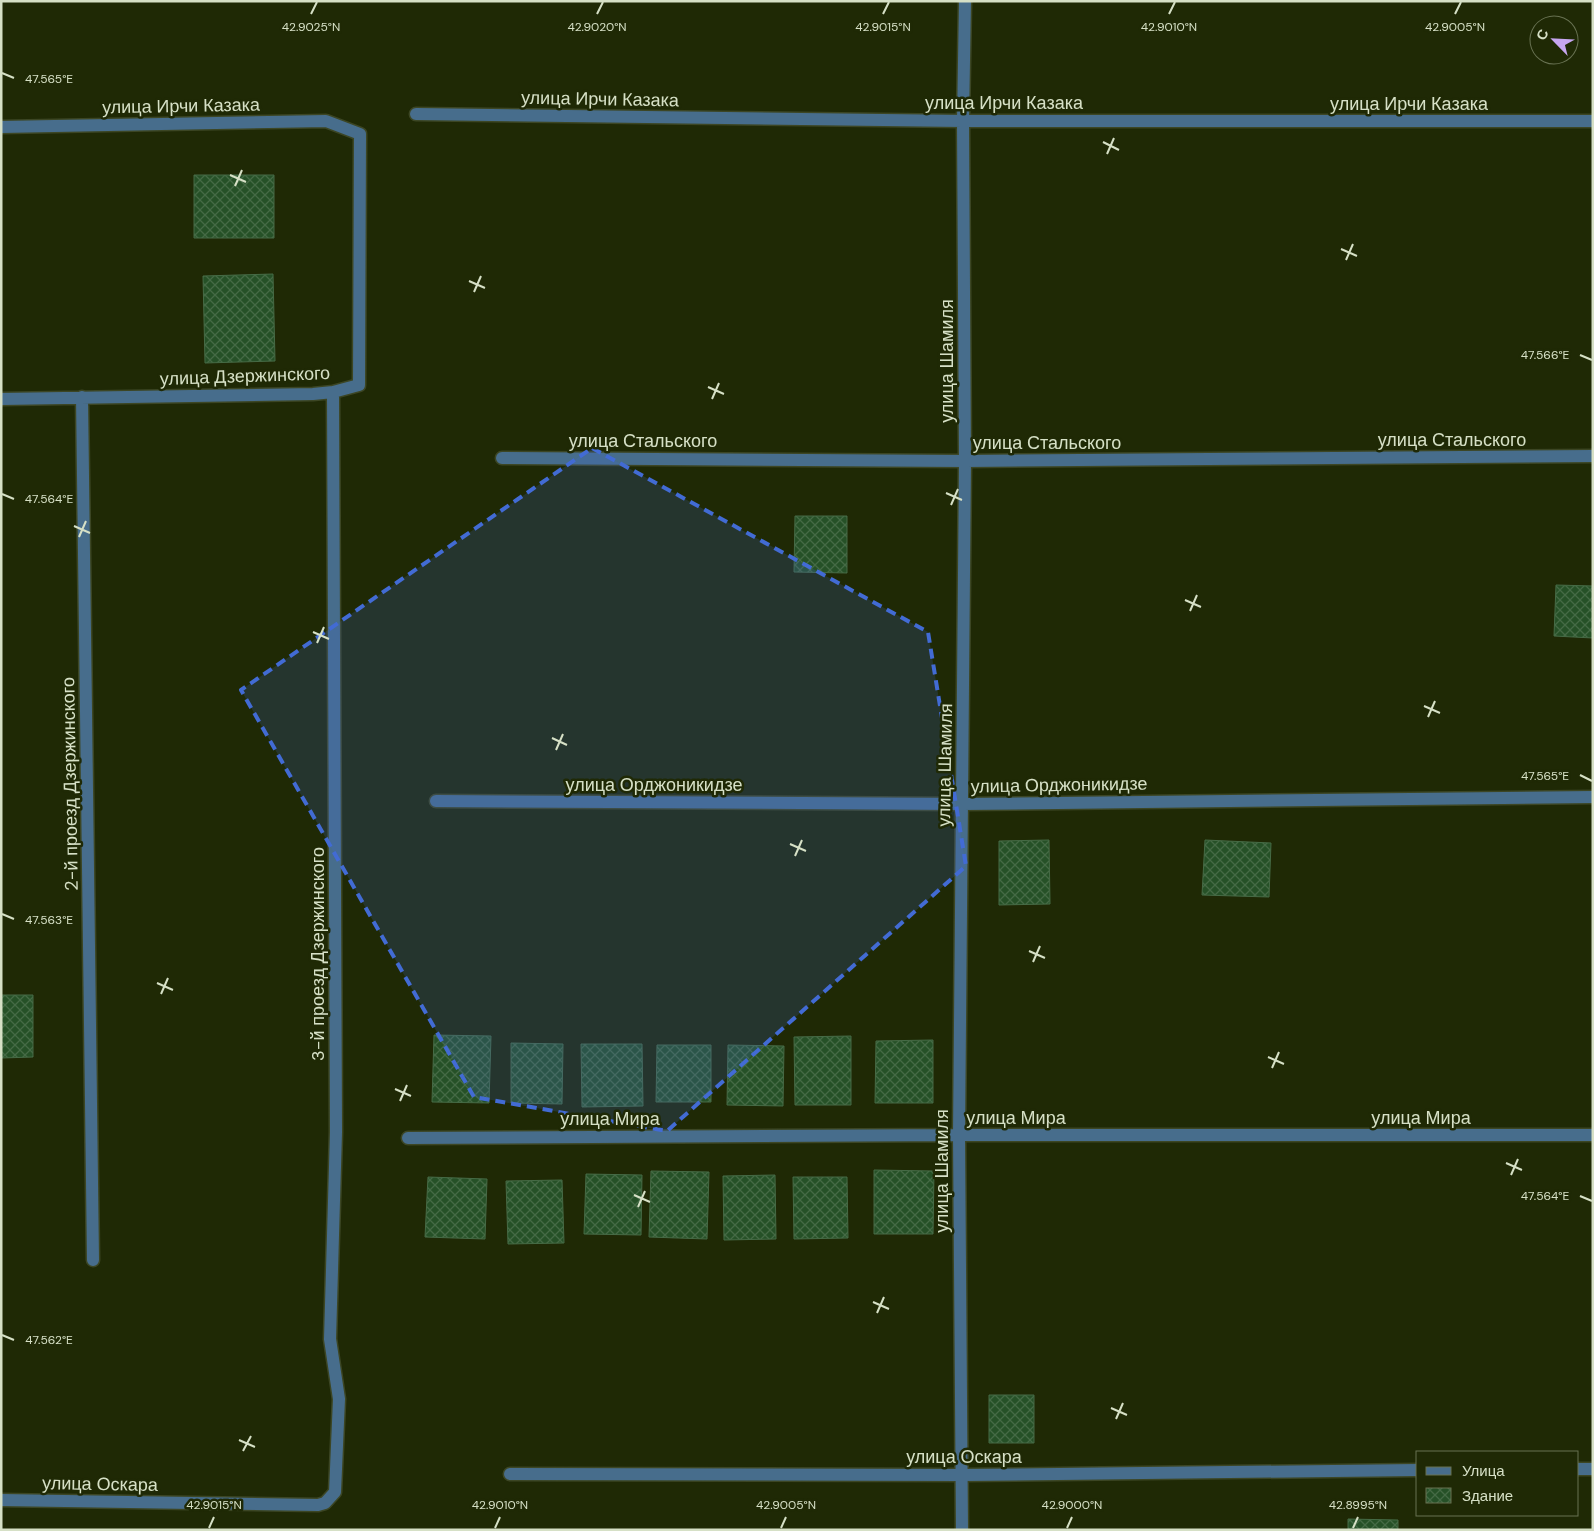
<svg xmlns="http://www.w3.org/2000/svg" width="1594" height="1531" font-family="'DM Sans',sans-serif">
	<defs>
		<pattern id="building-cross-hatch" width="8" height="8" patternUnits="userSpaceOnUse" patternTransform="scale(1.25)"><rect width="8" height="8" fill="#265127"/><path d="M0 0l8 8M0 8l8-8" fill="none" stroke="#456a45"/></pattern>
	</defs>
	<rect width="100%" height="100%" fill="#1f2905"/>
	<!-- building -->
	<path fill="url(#building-cross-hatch)" stroke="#466b46" d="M194,175H274V238H194Z
		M273,274L275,361L205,363L203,276Z
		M795,516H847V573L794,572Z
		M1556,585L1593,586V638L1554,636Z
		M1049,840L1050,904L999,905V841Z
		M1205,840L1271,843L1269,897L1202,895Z
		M1,995H33V1057L1,1058Z
		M434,1035L491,1036L489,1103L432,1102Z
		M851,1036V1105H795L794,1037Z
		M933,1040V1103H875L876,1041Z
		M511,1043L563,1044L562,1104L511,1103Z
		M581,1044H642L643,1106L582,1107Z
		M657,1045H711V1102H656Z
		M728,1045L784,1046L783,1106L727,1105Z
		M874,1170L934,1171L933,1234H874Z
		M651,1171L709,1172L707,1239L649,1237Z
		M586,1174L642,1175L641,1235L584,1234Z
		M775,1175L776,1239L724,1240L723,1176Z
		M428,1177L487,1179L485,1239L425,1237Z
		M793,1177H847L848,1238L794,1239Z
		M562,1180L564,1243L508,1244L506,1181Z
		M989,1395H1034V1443H989Z
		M1348,1519L1398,1520V1530H1348Z"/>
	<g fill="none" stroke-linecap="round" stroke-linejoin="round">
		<!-- minor casing -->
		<g stroke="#3c4624" stroke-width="15">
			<path id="minor" d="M416,114L963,121H1593
				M1,127L326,121L360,134L359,385L333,392L313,394L1,399
				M82,397L93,1260
				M502,458L965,461L1593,456
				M436,801L962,804L1593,797
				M408,1138L959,1135H1593
				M1578,1469H1593
				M510,1474L963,1475L1418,1470
				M1,1500L318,1505L325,1503L335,1492L339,1399L330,1339L336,1132L333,392
				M962,1530L959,1135L965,461L963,121L965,1"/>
		</g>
		<!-- minor -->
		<use href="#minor" stroke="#476d8c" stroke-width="12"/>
	</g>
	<!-- marked area -->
	<path fill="#426bd4" fill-opacity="0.2" stroke="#426bd4" stroke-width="4" stroke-dasharray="10 6" stroke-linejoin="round" d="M592,448L928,632L966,866L667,1131L474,1097L241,690Z"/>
	<!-- ticks -->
	<path fill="none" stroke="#d6e0c6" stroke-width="2" d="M311,14L317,2M597,14L603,2M883,14L889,2M1169,14L1175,2M1455,14L1461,2M2,73L14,78M1103,142L1119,150M1107,154L1114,138M230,175L246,182M235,186L242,170M1341,249L1357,256M1346,260L1353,244M469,281L485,288M474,292L481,276M1580,355L1592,360M708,387L724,394M712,399L719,383M946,493L962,500M2,494L14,499M951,505L958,489M74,526L90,533M79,537L86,521M1185,600L1201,607M1190,611L1197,595M313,632L329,639M317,643L324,627M1424,706L1440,713M1428,717L1435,701M552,738L567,745M556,750L563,734M1580,775L1592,781M790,844L806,851M795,856L802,840M2,914L14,919M1029,951L1045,958M1033,962L1040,946M157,983L173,990M161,994L168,978M1268,1057L1284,1064M1272,1068L1279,1052M395,1089L411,1096M400,1101L407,1085M1506,1163L1522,1170M1511,1175L1518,1159M634,1195L650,1202M1580,1196L1592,1201M638,1207L645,1191M873,1302L889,1309M877,1313L884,1297M2,1335L14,1340M1111,1408L1127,1415M1116,1419L1123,1403M239,1440L255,1447M243,1451L251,1436M209,1528L214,1517M495,1528L500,1517M781,1528L786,1517M1067,1528L1072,1517M1353,1528L1358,1517"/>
	<g text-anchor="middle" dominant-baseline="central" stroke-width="5" stroke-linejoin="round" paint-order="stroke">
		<!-- street labels -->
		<g font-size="18" fill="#d6e0c6" stroke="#1f2905">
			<text transform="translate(600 99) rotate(1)">улица Ирчи Казака</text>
			<text x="1004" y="103">улица Ирчи Казака</text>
			<text x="1409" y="104">улица Ирчи Казака</text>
			<text transform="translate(181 106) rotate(-1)">улица Ирчи Казака</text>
			<text transform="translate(947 361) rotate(-90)">улица Шамиля</text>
			<text transform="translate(245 376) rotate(-2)">улица Дзержинского</text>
			<text x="1452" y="440">улица Стальского</text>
			<text x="643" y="441">улица Стальского</text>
			<text x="1047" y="443">улица Стальского</text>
			<text transform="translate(945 765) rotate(-89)">улица Шамиля</text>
			<text transform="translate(70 784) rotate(-91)">2-й проезд Дзержинского</text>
			<text x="654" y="785">улица Орджоникидзе</text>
			<text transform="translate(1059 785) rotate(-1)">улица Орджоникидзе</text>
			<text transform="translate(318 954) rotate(-90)">3-й проезд Дзержинского</text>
			<text x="1016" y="1118">улица Мира</text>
			<text x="1421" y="1118">улица Мира</text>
			<text x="610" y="1119">улица Мира</text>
			<text transform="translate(942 1171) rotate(-90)">улица Шамиля</text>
			<text x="964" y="1457">улица Оскара</text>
			<text transform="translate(100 1484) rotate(1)">улица Оскара</text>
		</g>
	</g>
	<g font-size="12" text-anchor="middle" fill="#d6e0c6" stroke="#1f2905" stroke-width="5" stroke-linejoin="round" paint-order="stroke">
		<text x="311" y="31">42.9025°N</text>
		<text x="597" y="31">42.9020°N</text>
		<text x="883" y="31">42.9015°N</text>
		<text x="1169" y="31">42.9010°N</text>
		<text x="1455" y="31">42.9005°N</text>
		<text x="49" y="83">47.565°E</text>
		<text x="1545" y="359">47.566°E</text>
		<text x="49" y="503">47.564°E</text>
		<text x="1545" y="780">47.565°E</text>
		<text x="49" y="924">47.563°E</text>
		<text x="1545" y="1200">47.564°E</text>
		<text x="49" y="1344">47.562°E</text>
		<text x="214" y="1509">42.9015°N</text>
		<text x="500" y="1509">42.9010°N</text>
		<text x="786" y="1509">42.9005°N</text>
		<text x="1072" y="1509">42.9000°N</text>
		<text x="1358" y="1509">42.8995°N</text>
	</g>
	<!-- border -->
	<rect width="1594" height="1531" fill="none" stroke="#d6e0c6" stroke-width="5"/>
	<!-- legend -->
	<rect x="1416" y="1451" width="162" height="65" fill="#1f2905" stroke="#687252"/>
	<rect x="1426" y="1467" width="25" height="8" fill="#476d8c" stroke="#687252"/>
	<text x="1462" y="1476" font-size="15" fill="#d6e0c6">Улица</text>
	<rect x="1426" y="1488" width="25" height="15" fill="url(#building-cross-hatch)" stroke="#687252"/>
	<text x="1462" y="1501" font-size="15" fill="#d6e0c6">Здание</text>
	<!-- north arrow -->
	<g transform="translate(1554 40) rotate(294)"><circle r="24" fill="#1f2905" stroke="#687252"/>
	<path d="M0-4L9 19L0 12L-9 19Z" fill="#c6a6f0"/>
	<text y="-8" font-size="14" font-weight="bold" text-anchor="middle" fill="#d6e0c6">С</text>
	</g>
</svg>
